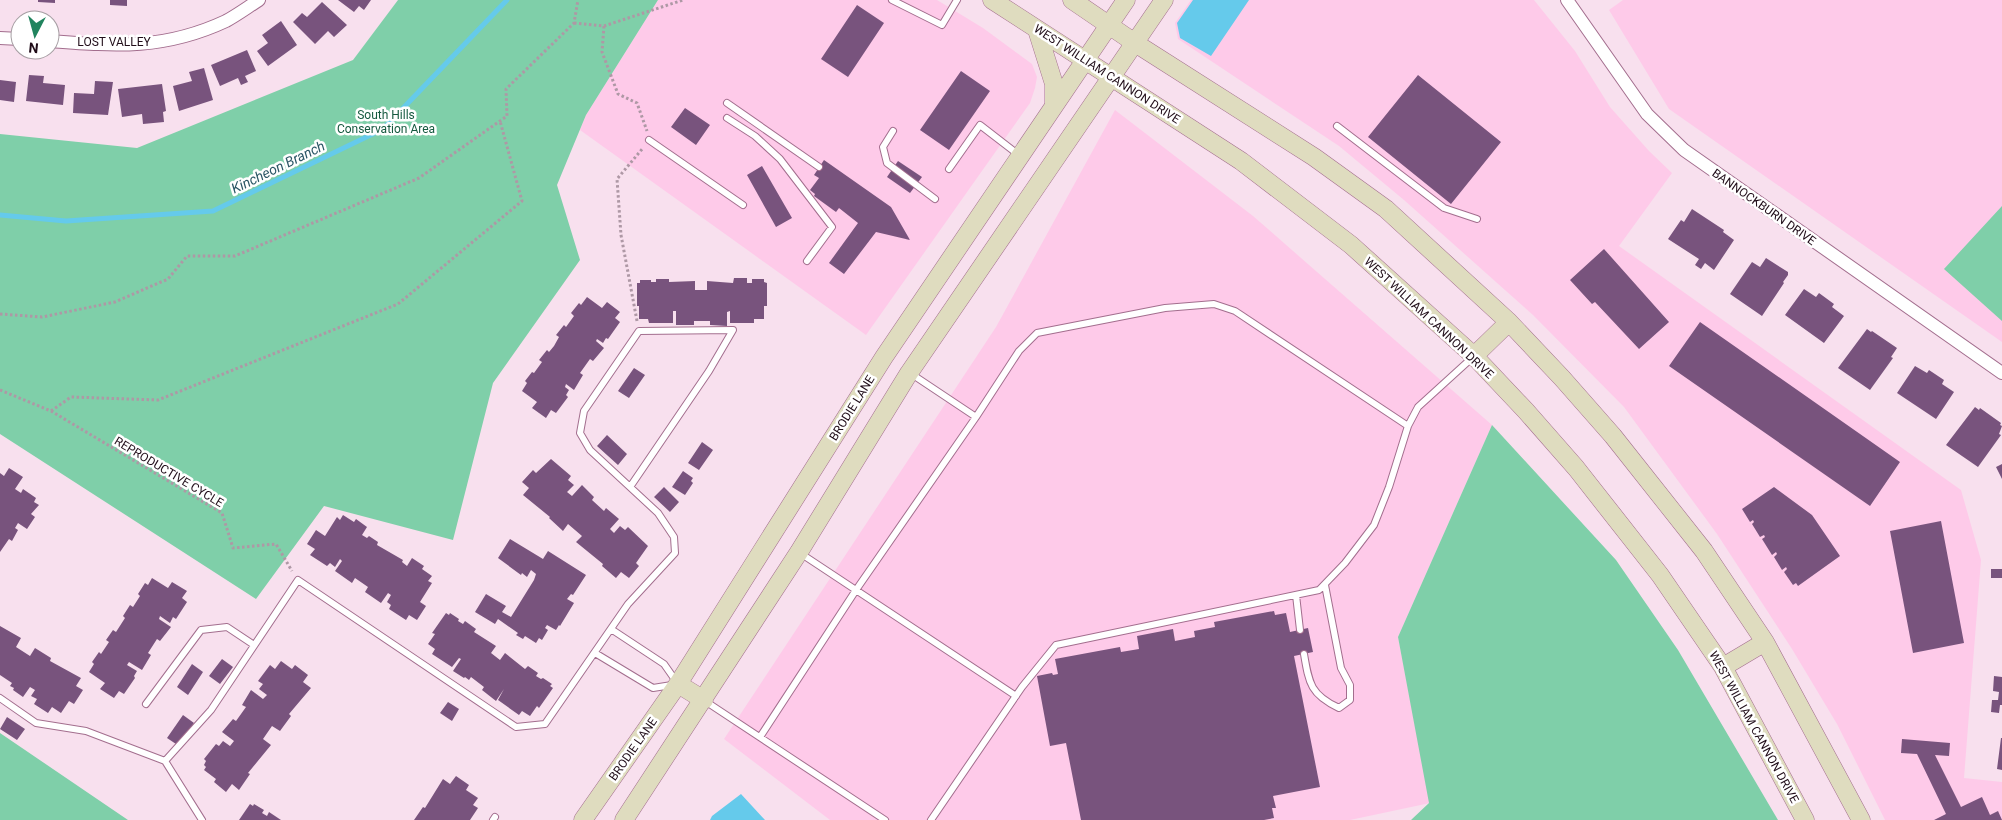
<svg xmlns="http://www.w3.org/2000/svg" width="2002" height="820" font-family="Roboto,sans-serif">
	<rect width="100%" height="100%" fill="#f8e0ee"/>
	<!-- built -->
	<path fill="#fecae9" d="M658,0H937L983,28L1032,64L1037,77L1035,88L1030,103L866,335L580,130L586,115Z
		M1191,0H1534L1575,51L1610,107L1649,151L1672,173L1619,246L1961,490L1981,560L1964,778L2002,782V820H1885L1837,724L1792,649L1717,534L1624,407L1533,315L1404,200L1339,146L1178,39L1175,23Z
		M1623,0H2002V342L1669,109L1609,10Z
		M1115,110L1253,216L1492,425L1398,637L1430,803L1350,820H830L724,739L996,327Z"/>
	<!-- green -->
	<path fill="#7fcfa9" d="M398,0H658L586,115L557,185L580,260L493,383L453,540L324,506L256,599L0,434V134L137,148L353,60Z
		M2002,206V321L1944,269Z
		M1492,425L1616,560L1678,650L1778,820H1411L1429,803L1398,637Z
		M0,733L128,820H0Z"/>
	<!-- water -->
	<path fill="#65caeb" d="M1193,0H1249L1211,56L1180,38L1177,23Z
		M741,794L765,820H710L712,816Z"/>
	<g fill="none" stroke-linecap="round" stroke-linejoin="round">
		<!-- stream -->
		<path stroke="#65caeb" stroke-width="5" d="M0,215L66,221L213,211L383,129L507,0"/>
	</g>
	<!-- building -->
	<path fill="#78537d" d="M38,0H55V3L38,2Z
		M110,0H127V6L110,5Z
		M338,0H371L364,10L359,6L354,12Z
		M322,2L347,25L334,37L328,31L315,44L293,22L302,13L307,17Z
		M857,5L884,23L848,77L821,59Z
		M281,21L297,45L268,66L257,51L268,43L262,35Z
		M247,50L256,71L245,76L248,82L241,85L238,78L220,86L211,65Z
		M204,68L213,100L179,111L173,86L192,81L189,72Z
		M961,71L990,91L949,150L920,130Z
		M29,75L44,76L43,83L65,85L63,105L26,101Z
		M1418,75L1501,142L1451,204L1368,137Z
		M0,80L16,82L14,102L0,100Z
		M95,81L113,82L108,115L73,113L74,93L94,94Z
		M162,84L166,111L163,112L164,122L143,124L142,114L122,117L118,89Z
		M685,108L710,125L696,145L671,127Z
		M824,160L891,207L910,240L876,232L844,274L829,263L858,223L839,208L836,212L814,196L815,194L810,190L819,178L814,175Z
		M898,161L922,177L910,193L887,177Z
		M762,166L792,218L776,227L747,175Z
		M1692,209L1724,230L1723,232L1734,240L1714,270L1705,263L1701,269L1695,265L1699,259L1668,239L1681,220L1684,222Z
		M1604,249L1669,322L1639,349L1595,302L1592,304L1570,280Z
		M1766,258L1788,272V275L1783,282L1784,283L1762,316L1730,294L1752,262L1760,267Z
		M734,278H747V283H752V279H764V282L767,283V306H764V319H754V323H730V311L727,312V326L710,325V321H694V325H676V311H673V323H649L648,319H639V306H637V283H640V280H651V282H656V279H669V282L695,281V290H707V281L733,283Z
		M1804,289L1816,297L1819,293L1834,304L1832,307L1844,316L1824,343L1785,315Z
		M587,297L602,308L607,302L620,312L615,318L620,322L608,339L606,338L603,343L597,339L596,341L604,348L593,361L590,359L580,373L583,375L574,390L566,384L565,387L569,390L566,395L568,397L556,413L551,410L546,418L532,408L537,402L522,391L527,383L525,381L532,372L534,373L542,362L539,360L547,350L549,352L554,346L559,337L556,335L564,325L566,327L574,316L571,313L579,303L581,305Z
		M1700,322L1900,462L1870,506L1669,366Z
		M1867,329L1871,332L1872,331L1897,348L1891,357L1893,358L1870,390L1838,368Z
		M1915,366L1927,373L1929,370L1944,380L1942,384L1954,392L1936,419L1897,393Z
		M634,368L645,375L629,398L618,391Z
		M1975,407L1979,410L1980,408L2001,423L2000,425L2002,426L1999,434L2001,435L1978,467L1946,445Z
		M607,435L627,454L618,465L597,446Z
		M702,442L713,450L699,470L688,463Z
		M551,459L571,476L568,480L574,485L567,492L572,496L582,485L594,497L592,500L604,511L606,508L619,519L610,529L614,533L620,526L625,530L628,527L648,546L636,563L639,566L629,578L621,572L616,578L602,566L603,564L576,542L582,536L568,524L563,531L549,518L550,517L523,495L529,488L522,482L533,470L536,473Z
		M2002,464V479L1996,467Z
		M9,468L23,477L15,489L21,493L23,489L36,498L34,502L39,505L31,514L35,517L27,529L18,523L15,528L18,530L12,541L9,539L0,552V473L4,476Z
		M683,471L693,478L691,481L693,483L685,495L672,487Z
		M664,487L679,502L670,512L654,497Z
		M1774,487L1812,515L1840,556L1798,586L1796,583L1793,585L1784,572L1787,569L1786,567L1782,570L1774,557L1777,554L1776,552L1772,555L1762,539L1765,537L1764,535L1760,537L1752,524L1754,522L1753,520L1750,522L1742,509Z
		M343,515L354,522L356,519L367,527L362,535L367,538L369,536L378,542L377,545L403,560L402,562L407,566L412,558L424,566L422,569L432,576L428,581L432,583L420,602L426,606L417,620L409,615L406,620L389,609L391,605L387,602L391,595L388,593L381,603L365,592L368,587L355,578L352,583L335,571L342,561L340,559L335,567L330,563L327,566L310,555L315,549L307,544L316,530L325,536L337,517L340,520Z
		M1941,521L1964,643L1913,653L1890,531Z
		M510,539L543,559L548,551L586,575L573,595L571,594L567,599L574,603L560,626L559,625L556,630L547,625L545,628L548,630L542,640L539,638L536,643L525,636L523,639L516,635L518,633L498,619L495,624L475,612L486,594L506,606L502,612L511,617L534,580L536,574L531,570L527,577L522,573L521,575L498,558Z
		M1991,569H2002V578H1991Z
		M152,578L168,588L172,582L187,591L182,598L187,602L176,619L173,617L170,623L160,616L159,619L171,627L160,641L157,639L148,653L151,655L142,670L129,662L127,665L137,671L134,676L135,678L124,694L119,691L114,698L100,689L105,683L89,672L94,664L92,662L99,652L101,654L109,642L106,640L113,630L116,632L125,618L123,616L130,605L133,607L140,596L138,594L145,583L148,585Z
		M1274,611L1275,615L1286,613L1290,632L1308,628L1313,652L1294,656L1320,787L1273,796L1276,808H1272L1274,818L1264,820H1081L1066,743L1050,746L1037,676L1052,673L1053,675L1058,674L1055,659L1120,647L1121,652L1139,649L1137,636L1173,629L1175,641L1195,637L1194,631L1215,627L1214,622Z
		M446,613L449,615L450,613L459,619L458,621L463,624L465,621L476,629L474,632L496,646L491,653L500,660L505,653L525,669L528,666L538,673L536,676L541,679L543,678L552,684L550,686L553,688L539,708L537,706L530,716L522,711L519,715L498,700L504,689L496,701L482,690L484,687L471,677L469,680L465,677L464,678L453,671L461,659L459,658L452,667L432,654L435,649L428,644L435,634L432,633Z
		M0,626L21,638L16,647L30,656L35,648L51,658L50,661L81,678L76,686L83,690L74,704L69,701L61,713L52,707L48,713L34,704L37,699L31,696L35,690L30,687L23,697L13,690L14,688L10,686L12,683L0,675Z
		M222,659L233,667L220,684L209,676Z
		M281,661L292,669L295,665L308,675L303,682L311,688L289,714L291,716L280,731L272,726L263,739L271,745L248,773L250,774L239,790L232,784L226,792L214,782L216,779L204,770L206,767L204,765L206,761L204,759L216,744L219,746L223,741L230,746L234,741L222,732L233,719L236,721L246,707L242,705L251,690L263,699L267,695L259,689L263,684L258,681L270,665L275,669Z
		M192,664L203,672L188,695L177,687Z
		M1994,676L2002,677V705H2000L1999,713L1991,712L1992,700H1998L1999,692L1993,691Z
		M448,702L459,709L452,721L440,713Z
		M183,715L194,723L179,746L167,738Z
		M7,717L25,729L17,740L0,729Z
		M2001,738H2002V770L1997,769Z
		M1902,739L1950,743L1949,756L1935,755L1961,807L1982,797L1990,815L1998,811L2002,820H1934L1946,814L1917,754L1901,753Z
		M456,776L469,785L466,790L478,798L473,805L478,808L470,820H414L423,807L425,808L443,779L450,784Z
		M250,804L253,806L254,804L264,810L262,813L267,816L269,812L281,820H239Z"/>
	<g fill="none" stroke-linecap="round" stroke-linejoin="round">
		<!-- lane casing -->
		<g stroke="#a36e8e" stroke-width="8">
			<path id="lane" d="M892,0L942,25L957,0
				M727,103L819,167
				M727,118L755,136L780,159L832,227L807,261
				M1337,126L1444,208L1477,219
				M893,131L883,147L887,163L935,199
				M649,140L743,205
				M949,169L980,125L1019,155
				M910,373L976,417
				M800,553L1016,696
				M1296,595L1300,630
				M595,653L653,688L678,684L664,664L611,629
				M1304,654C1309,684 1311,695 1339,708L1350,700V685L1341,668L1325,585
				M0,698L36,723L86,731L165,761
				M705,701L885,820
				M146,704L201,630L227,627L254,645
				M760,737L856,590L976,417L1019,351L1037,333L1165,308L1214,304L1235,311L1408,426
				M202,820L165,761L211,710L298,580L516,727L545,724L628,604L675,553L674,537L658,513L590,450L580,433L584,411L639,331L733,330L709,371L630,487
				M493,820L495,817
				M931,820L1022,687L1056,645L1319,590L1345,563L1374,525L1389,487L1408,426L1418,407L1473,357"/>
		</g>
		<!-- street casing -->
		<g stroke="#a36e8e" stroke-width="14">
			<path id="street" d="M1567,0L1647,114L1684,150L2002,373
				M0,38L20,39
				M50,41C116,46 164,50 226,21C237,15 248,7 259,0"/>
		</g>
		<!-- secondary casing -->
		<g stroke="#a36e8e" stroke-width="19">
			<path id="secondary" d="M992,0L1241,161L1351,245L1474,356L1526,411L1576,468L1660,575L1723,667L1805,820
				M1072,0L1135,43L1314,157L1386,209L1509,322L1562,378L1613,436L1704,551L1765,642L1861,820
				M1037,30L1054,84V106
				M1474,356L1509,322
				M1723,667L1765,642
				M678,684L704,700
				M583,820L678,684L884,357L1126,0
				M624,820L799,552L909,373L1164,0"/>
		</g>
		<!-- path -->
		<path stroke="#ae98a5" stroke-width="3" stroke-dasharray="2.5 2.5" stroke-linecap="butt" d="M574,23L604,26L683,0
			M604,26L602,52L618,94L637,103L647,131
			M0,314L42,317L115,302L168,279L187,256H235L419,178L507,116L506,89L574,23L578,0
			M637,321L621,235L617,179L643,148
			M0,390L51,411L222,513L233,548L276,544L292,571
			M51,411L71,397L158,400L398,304L522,201L500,121"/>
		<!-- lane -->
		<use href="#lane" stroke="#fff" stroke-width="6"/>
		<!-- street -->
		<use href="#street" stroke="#fff" stroke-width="12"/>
		<!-- secondary -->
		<use href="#secondary" stroke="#dfdcbf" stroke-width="18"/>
	</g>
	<g text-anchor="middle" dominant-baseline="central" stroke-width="5" stroke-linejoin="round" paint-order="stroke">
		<!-- street labels -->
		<g font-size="12" fill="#200d19" stroke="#fff">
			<text x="114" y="42">LOST VALLEY</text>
			<text transform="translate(1107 74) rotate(33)">WEST WILLIAM CANNON DRIVE</text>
			<text transform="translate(1764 207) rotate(35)">BANNOCKBURN DRIVE</text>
			<text transform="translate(1429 318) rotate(43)">WEST WILLIAM CANNON DRIVE</text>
			<text transform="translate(852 408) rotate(-58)">BRODIE LANE</text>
			<text transform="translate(169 472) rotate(31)">REPRODUCTIVE CYCLE</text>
			<text transform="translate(1754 727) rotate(61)">WEST WILLIAM CANNON DRIVE</text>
			<text transform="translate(633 749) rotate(-55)">BRODIE LANE</text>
		</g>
		<!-- park labels -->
		<g font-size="12" fill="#15593f" stroke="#fff">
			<text x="386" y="115">South Hills<tspan x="386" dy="14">Conservation Area</tspan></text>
		</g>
		<!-- water labels -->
		<g font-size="14" font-style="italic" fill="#2b5665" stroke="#fff">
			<text transform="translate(278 167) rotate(-26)">Kincheon Branch</text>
		</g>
	</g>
	<!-- north arrow -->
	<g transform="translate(35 35) rotate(186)"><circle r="24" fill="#ffffff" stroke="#a69ea3"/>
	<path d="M0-4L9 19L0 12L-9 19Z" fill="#21845e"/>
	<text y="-8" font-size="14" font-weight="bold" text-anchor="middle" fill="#200d19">N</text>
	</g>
</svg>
